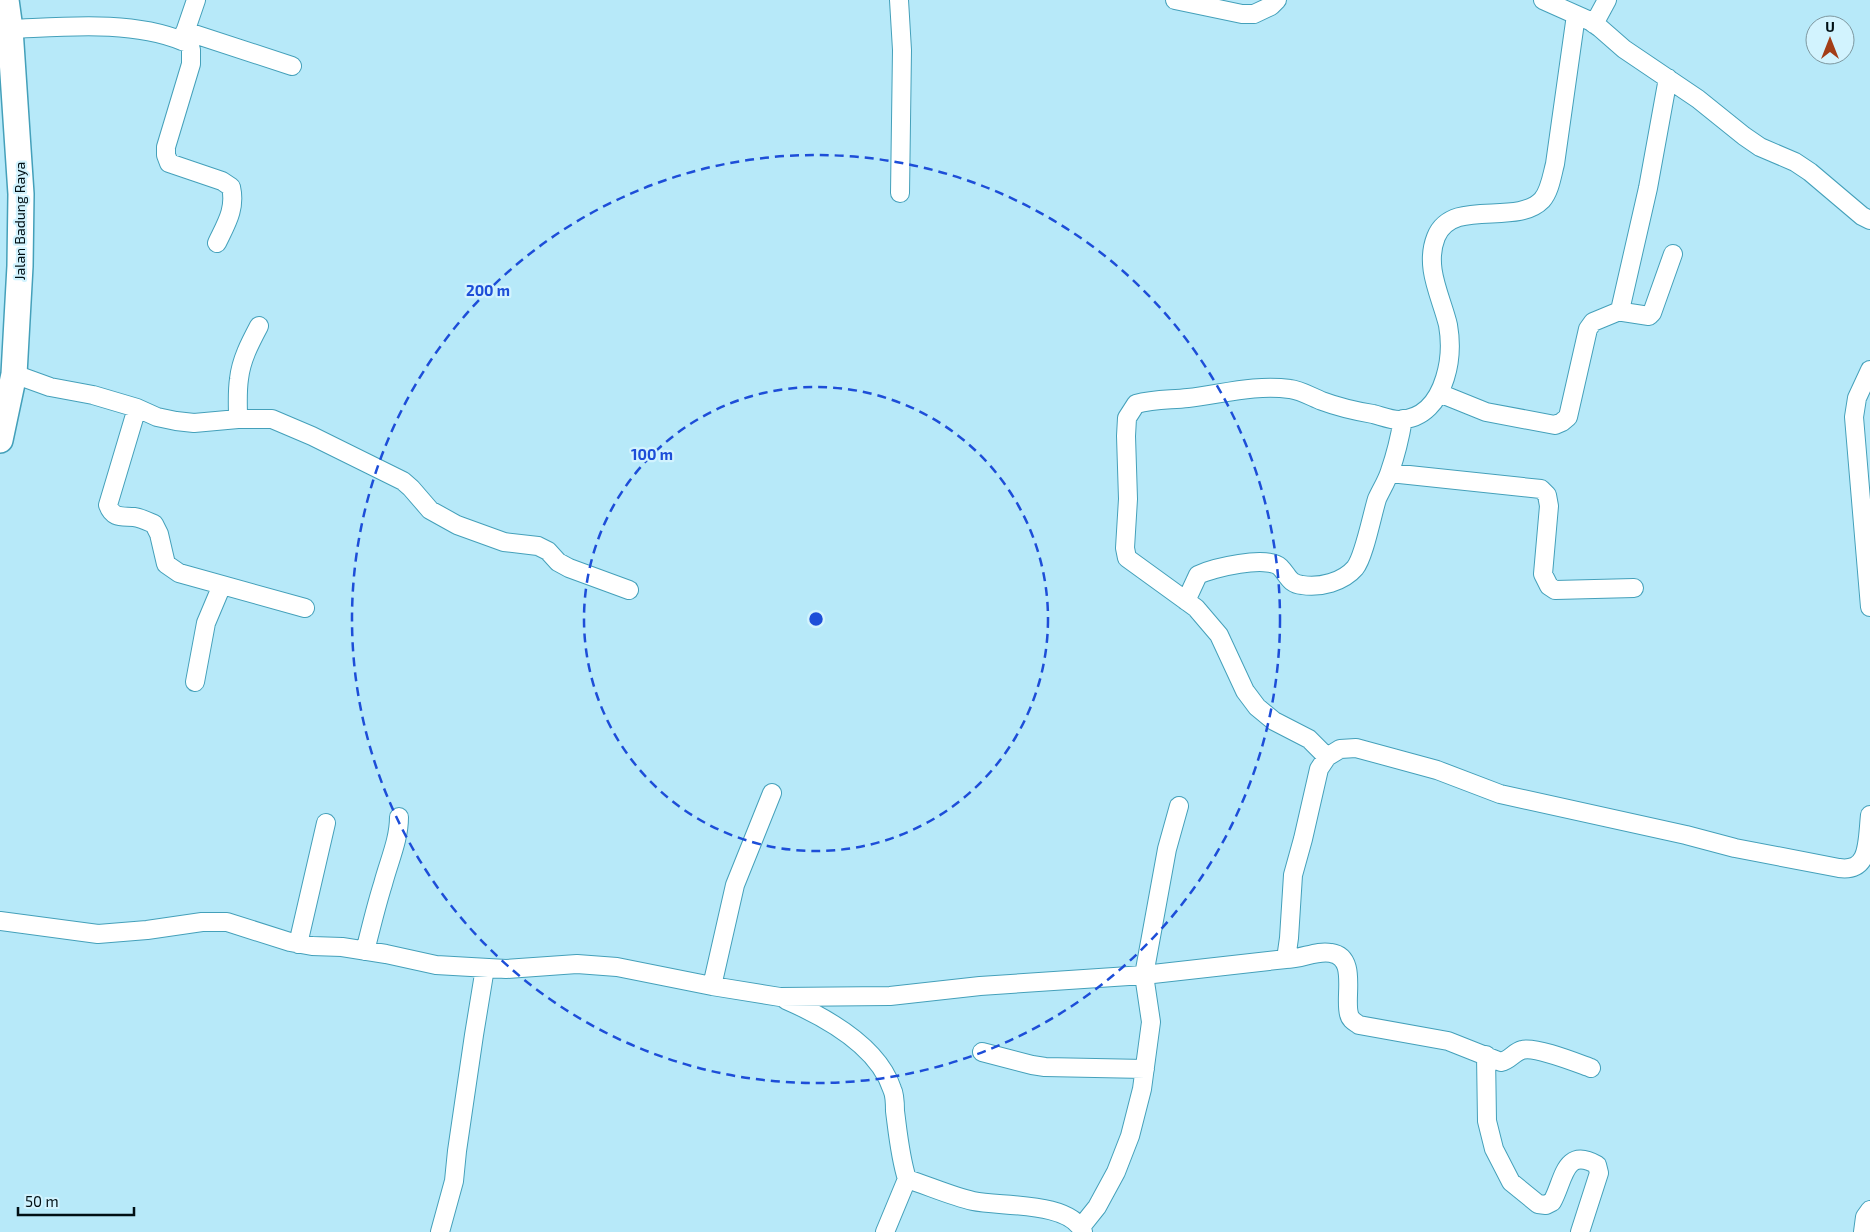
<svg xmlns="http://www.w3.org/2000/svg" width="1870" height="1232" font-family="'Exo 2',sans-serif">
	<rect width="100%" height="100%" fill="#b7e9f9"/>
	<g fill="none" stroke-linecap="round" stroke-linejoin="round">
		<!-- minor casing -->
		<g stroke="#44a0ba" stroke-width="20">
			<path id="minor" d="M899,0L902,50L900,193
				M1175,0L1242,14H1254L1271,6L1277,0
				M1543,0L1590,21L1600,28L1624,49L1698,99L1744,136L1760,147L1795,162L1810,172L1862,216L1870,220
				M1594,24L1607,0
				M10,29C64,27 131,20 182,41L196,0
				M185,31L292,66
				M182,41L189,43L191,50V64L166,147V155L169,163L222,181L231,187C236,209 226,224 217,243
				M1668,78L1648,188L1621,306L1623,312L1649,316L1652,313L1673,254
				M1870,370L1857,398L1854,417L1870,607
				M14,374L50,387L93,395L137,408L157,417L176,421L194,423L238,419H272L312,436L403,481L411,488L430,510L457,525L504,542L538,546L548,551L558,562L569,568L629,590
				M1439,393L1486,412L1555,425L1562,422L1568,417L1588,329L1593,322L1622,310
				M137,408L108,505C113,519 122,516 134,517C141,518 147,521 154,524L159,534L166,564L179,573L305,608
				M238,419C238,406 237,392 239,379C241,360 250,343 259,326
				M1390,473L1541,489L1547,495L1549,506L1543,574L1549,586L1555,590L1634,588
				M1186,601L1198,575C1212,568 1267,555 1280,567C1288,575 1289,584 1302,585C1320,588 1343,582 1355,568C1364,557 1372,515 1377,499C1381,490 1387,481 1390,471C1396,454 1400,437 1403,419
				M195,682L206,623L222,585
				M1327,757L1309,739L1274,721L1257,707L1245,691L1219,635L1196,608L1127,558L1125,548L1128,499L1126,436L1127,418L1136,404C1154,399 1170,400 1188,398C1222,394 1256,384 1290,389C1300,390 1312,397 1322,401C1338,407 1355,411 1373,414C1381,416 1391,420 1399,420C1424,419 1438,401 1445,378C1450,362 1451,342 1448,325C1441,296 1424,267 1436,237C1452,197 1516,227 1542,200C1550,191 1552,175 1555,164L1576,15
				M0,921L98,934L147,930L202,922H227L290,942L312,946L342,947L386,954L436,965L506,969L577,964L617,967L712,986L780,997L890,996L980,986L1144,975L1286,959L1289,938L1293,875L1303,839L1319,769L1327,757L1340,749L1356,748L1437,770L1500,794L1686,835L1735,848L1839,868C1870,872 1867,843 1870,815
				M298,944L326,823
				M365,951C371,928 376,906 383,884C389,861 399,840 399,817
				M1286,959C1302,959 1317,950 1331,953C1358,957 1344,997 1349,1014C1350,1020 1355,1022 1359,1025L1448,1041L1501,1062C1510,1060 1514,1052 1522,1050C1535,1046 1577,1063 1591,1068
				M712,986L735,885L772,793
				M786,1000C825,1017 878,1046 892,1089C895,1095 895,1104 895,1111C898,1134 900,1157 907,1179C929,1186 951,1196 973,1201C1001,1207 1070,1201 1083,1232
				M982,1052L1032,1065L1045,1067L1145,1069
				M1486,1055L1487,1121L1494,1149L1511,1182L1538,1204L1546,1205L1552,1202C1564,1181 1564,1146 1597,1165L1599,1173L1580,1232
				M1081,1227L1097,1207L1116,1172L1130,1136L1142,1089L1151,1022L1144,975L1167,849L1179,806
				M440,1232L454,1181L457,1151L474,1035L485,968
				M885,1232L907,1179
				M1863,1232L1865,1217L1870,1210"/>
		</g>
		<!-- secondary casing -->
		<g stroke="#44a0ba" stroke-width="28">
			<path id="secondary" d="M0,440L14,374L20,266L21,194L10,29L6,0"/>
		</g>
		<!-- minor -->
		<use href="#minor" stroke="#fff" stroke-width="18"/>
		<!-- secondary -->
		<use href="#secondary" stroke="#fff" stroke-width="25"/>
	</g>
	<!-- distance rings -->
	<g fill="none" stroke="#1d4ed8" stroke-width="2.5" stroke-dasharray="9 6">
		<circle cx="816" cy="619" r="232"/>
		<circle cx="816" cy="619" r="464"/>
	</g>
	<g text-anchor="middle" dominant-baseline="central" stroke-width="4.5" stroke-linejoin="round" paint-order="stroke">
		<!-- street labels -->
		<g font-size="14" fill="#000f14" stroke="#d2f3fe">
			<text transform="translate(19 221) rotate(-90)">Jalan Badung Raya</text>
		</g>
	</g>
	<circle cx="816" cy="619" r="8" fill="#1d4ed8" stroke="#d2f3fe" stroke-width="2.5"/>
	<g font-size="15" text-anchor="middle" font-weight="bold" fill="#1d4ed8" stroke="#d2f3fe" stroke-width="4.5" stroke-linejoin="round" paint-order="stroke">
		<text x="488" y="296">200 m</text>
		<text x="652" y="460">100 m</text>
	</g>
	<!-- north arrow -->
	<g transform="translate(1830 40)"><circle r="24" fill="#d2f3fe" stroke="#7e98a0"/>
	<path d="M0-4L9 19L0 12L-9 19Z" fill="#a33d17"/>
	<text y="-8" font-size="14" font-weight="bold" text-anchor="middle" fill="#000f14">U</text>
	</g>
	<!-- scale -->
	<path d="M18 1207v8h116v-8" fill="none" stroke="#000f14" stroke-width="2.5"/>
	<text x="25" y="1207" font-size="15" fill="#000f14" stroke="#d2f3fe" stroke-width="4" paint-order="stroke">50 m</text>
</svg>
